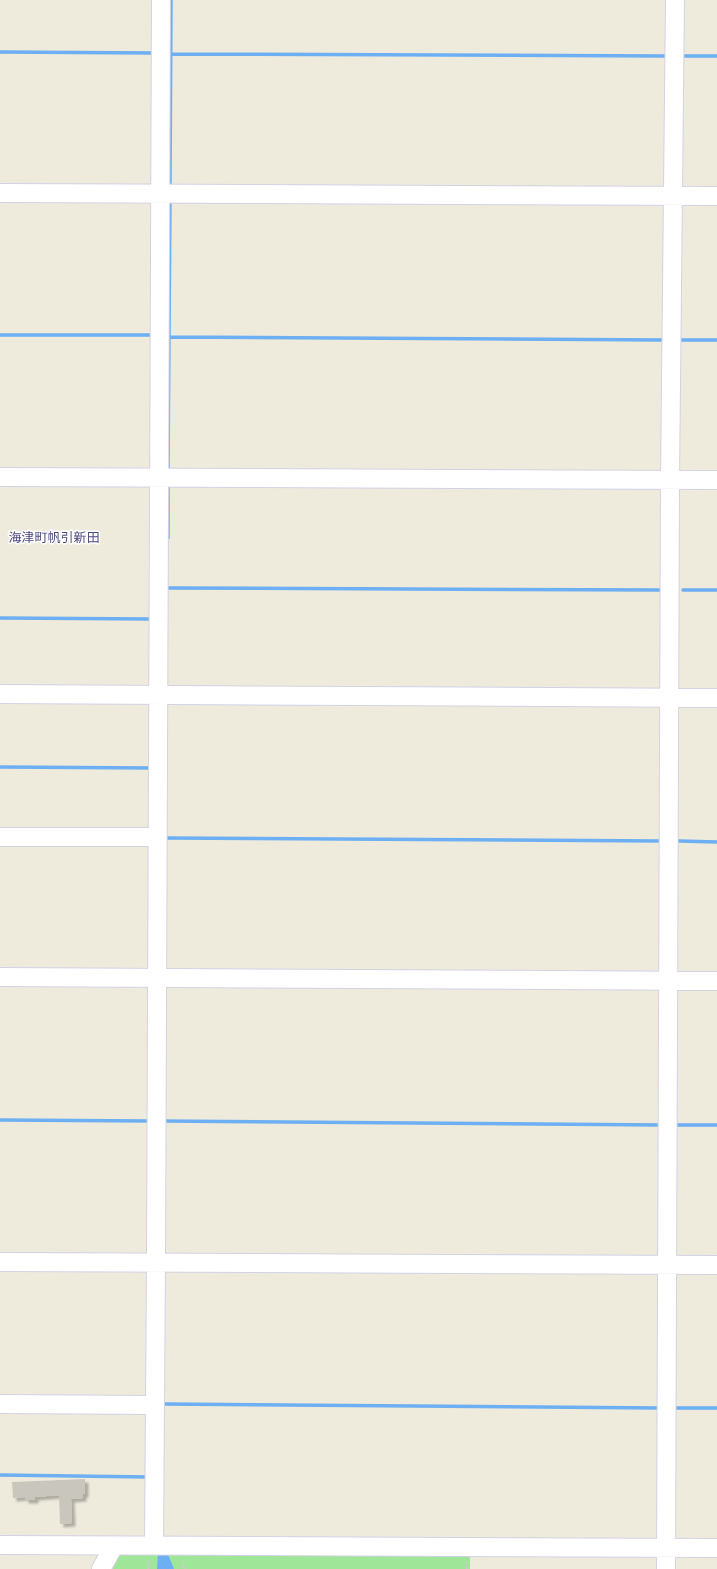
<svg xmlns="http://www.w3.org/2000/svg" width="717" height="1569" font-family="'DM Sans','Noto Sans JP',sans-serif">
	<defs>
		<filter id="shadow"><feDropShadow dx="3.5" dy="3.5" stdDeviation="1" flood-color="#0004"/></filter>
	</defs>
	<rect width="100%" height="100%" fill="#eeebdd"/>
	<!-- green -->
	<path fill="#a0e698" d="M123,1550L470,1551V1569H107Z"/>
	<!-- water -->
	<path fill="#6daff3" d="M158,1552H167L174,1569H157Z"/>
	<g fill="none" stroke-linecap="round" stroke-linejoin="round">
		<!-- stream -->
		<path stroke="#6daff3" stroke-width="3.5" d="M0,52L155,53
			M170,54L665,56
			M683,56H717
			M170,189L171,0
			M0,335H155
			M169,337L664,340
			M680,340H717
			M168,472L170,199
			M168,538V483
			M168,588L662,590
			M683,590H717
			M0,618L153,619
			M0,767L153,768
			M166,838L661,841
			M679,841L717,842
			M0,1120L151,1121
			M161,1121L660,1125
			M677,1125H717
			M163,1404L659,1408
			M675,1408H717
			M0,1475L149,1477"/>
	</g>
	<!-- building -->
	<path fill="#c9c7bd" filter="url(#shadow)" d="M85,1479V1494H83V1498L71,1499L72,1523L60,1524L59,1495L35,1497V1500H25V1497L13,1498L12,1482Z"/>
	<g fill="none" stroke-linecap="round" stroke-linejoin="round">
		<!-- minor casing -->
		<g stroke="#d3d2e5" stroke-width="20">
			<path id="minor" d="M0,193L717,196
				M0,477L717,480
				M0,694L717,698
				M0,837H157
				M0,977L717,981
				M0,1262L717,1265
				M0,1404L154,1405
				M0,1545L717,1548
				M154,1546L156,1263L161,0
				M101,1569L114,1546
				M666,1569L670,480L675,0"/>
		</g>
		<!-- path -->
		<path stroke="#ccc" stroke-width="2" stroke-dasharray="3 2" stroke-linecap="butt" d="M182,1561L185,1569
			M148,1569L149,1560
			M467,1569V1562"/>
		<!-- minor -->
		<use href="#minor" stroke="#fff" stroke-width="18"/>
	</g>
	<g text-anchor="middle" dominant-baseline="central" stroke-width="3" stroke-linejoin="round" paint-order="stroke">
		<!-- quarter labels -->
		<g font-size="13" fill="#4d4a7e" stroke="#fff">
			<text x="54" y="537">海津町帆引新田</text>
		</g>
	</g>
</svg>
